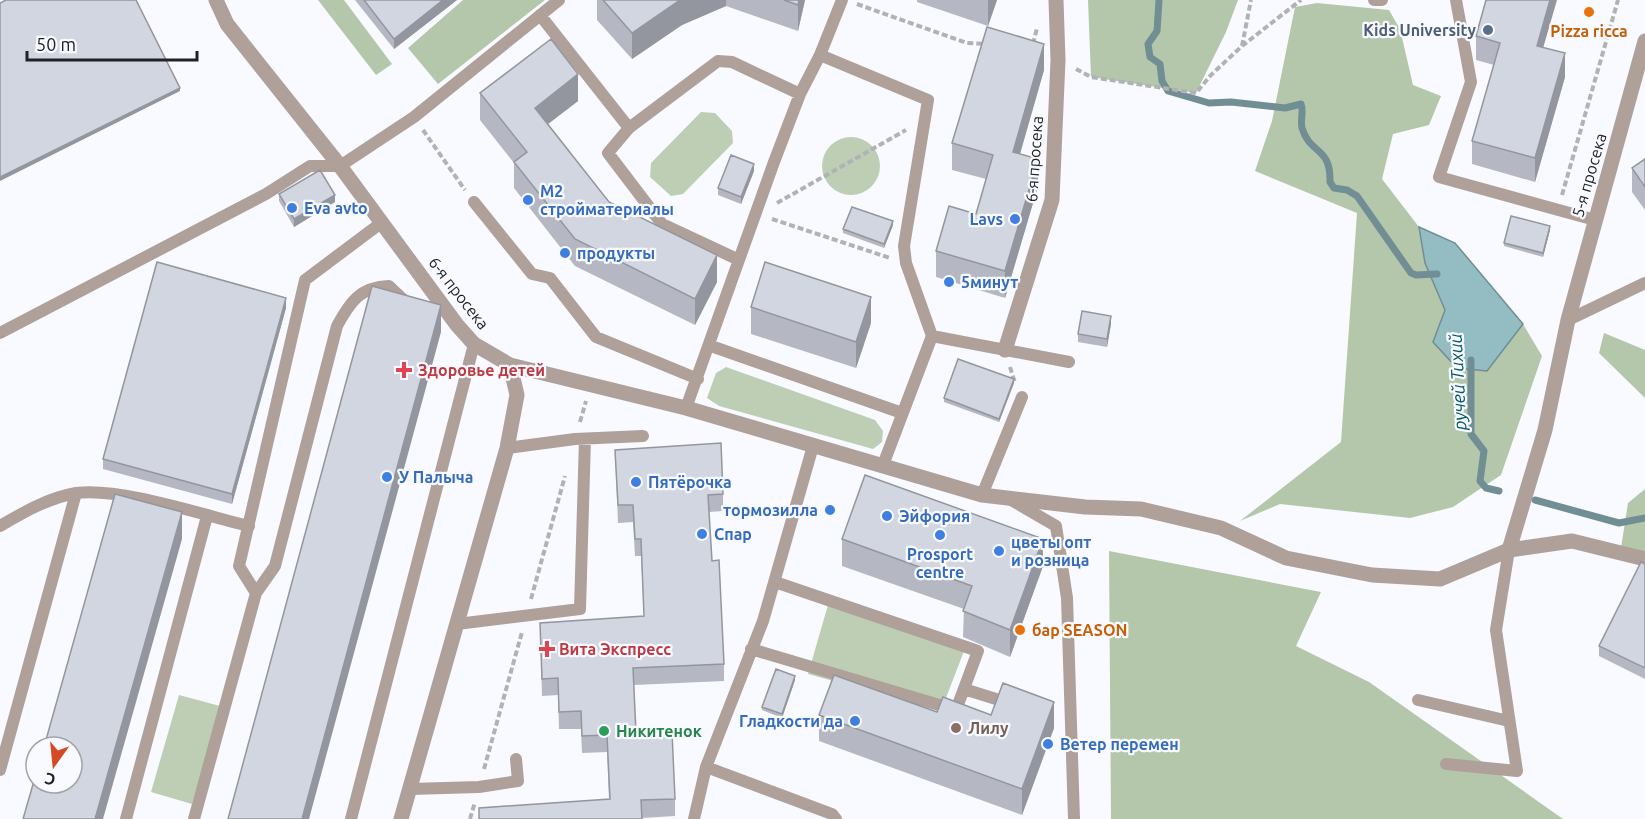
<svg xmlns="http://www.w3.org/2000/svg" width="1645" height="819" font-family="Ubuntu,sans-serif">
	<rect width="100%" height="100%" fill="#f9faff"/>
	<!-- green -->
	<path fill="#bdceb4" d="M701,112L715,113L732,131L733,143L683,194L671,196L650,177L651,163Z
		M822 166a29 29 0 1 1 58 0a29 29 0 1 1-58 0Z
		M726,367L875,420L883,431L882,442L873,449L719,406L707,398L716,373Z
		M828,605L964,651L941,711L808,674Z
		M179,695L220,706L192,804L151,792Z"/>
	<!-- forest -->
	<path fill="#b4c7aa" d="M318,0H344L392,64L376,75Z
		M463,0H545L438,84L408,48Z
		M1088,0H1238L1226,32L1196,93L1091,77Z
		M1317,3L1389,10L1400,29L1413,85L1441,96L1429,125L1393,134L1382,179L1419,227L1425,263L1445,310L1487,371L1523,324L1542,356L1501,475L1453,507L1410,518L1280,504L1240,521L1341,442L1357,213L1255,171L1272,121L1295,7Z
		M1604,333L1645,350V398L1599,353Z
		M1645,489V553L1621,548L1628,503Z
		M1109,551L1321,592L1296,646L1369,682L1563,819H1111Z"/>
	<!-- water -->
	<path fill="#93bdc3" stroke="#718e94" stroke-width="1.5" d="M1419,227L1455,243L1523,324L1487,371L1457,368L1433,342L1445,310L1425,263Z"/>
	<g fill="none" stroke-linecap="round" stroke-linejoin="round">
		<!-- stream -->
		<path stroke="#718e94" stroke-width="7" d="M1159,0L1157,31L1148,44L1150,57L1160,64L1162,81L1168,91L1209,103L1231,102L1285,108L1301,104C1304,111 1300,120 1302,128C1310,155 1331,146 1330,182L1334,188L1347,190L1357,196L1411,273L1416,275L1437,274
			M1471,360V434L1484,451L1480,481L1486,488L1499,491
			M1535,500L1619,523L1645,518"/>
		<!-- path -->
		<path stroke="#b1b2b6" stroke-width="4" stroke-dasharray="6 3" stroke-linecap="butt" d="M857,4L967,43L986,44
			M1033,44L1037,28
			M1242,46L1251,0
			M1076,69L1091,77L1196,93L1211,75L1242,46L1301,0
			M423,130L465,190
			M1562,195L1618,0
			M777,203L906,130
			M772,219L890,258
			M1010,367L1015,383
			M580,422L586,401
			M531,599L565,476
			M484,769L522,632
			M470,819L475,802"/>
		<!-- lane -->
		<path stroke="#afa099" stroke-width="12" d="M842,0L820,55L928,100L904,246L906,263L932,336L883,465
			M1374,0H1382
			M1456,0L1471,82L1439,177L1595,220
			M540,15L629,128L718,61L732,62L800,94
			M629,128L608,153L662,224L737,259
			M474,202L532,274L550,278L596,337L698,379
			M1568,320L1645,283
			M0,333L266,194L310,166H340L414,117L559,0
			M932,336L1069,362
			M711,346L902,413
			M686,408L774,162L800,94L820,55
			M507,448L575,439L643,436
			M982,495L1022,397
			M1013,501L1056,526L1067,598L1074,819
			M0,526C24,512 48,498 76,493C120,487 203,515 249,526
			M256,593L239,566L305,280L381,223
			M457,624L580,609L585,439
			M751,649L956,710L978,651L775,582
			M964,689L1012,704
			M1418,700L1509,721
			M1446,764L1517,771L1496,630L1509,550
			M706,767L832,814L836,819
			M0,770L76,493
			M410,789L479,787L518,781L516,759
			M126,819L207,516
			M194,819L256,593L275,566L337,326C350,302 360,287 389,286L407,303
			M351,819L474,344
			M694,819L706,767L763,621L813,446"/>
		<!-- street -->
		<path stroke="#afa099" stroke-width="15" d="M216,0L227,24L340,166L457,325L474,344L510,365L517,395L507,448L401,819
			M1005,350L1052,200L1058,60L1056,0
			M510,365L686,408L982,495L1085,507L1141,509L1221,528L1286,558L1372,575L1440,579L1509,550L1572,541L1645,559
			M1509,550L1545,430L1568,320L1645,41"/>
	</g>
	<!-- wall -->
	<path fill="#b5b8c2" d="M355,0H457L394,49Z
		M597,0H805L798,31L726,6L682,25L632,59L597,20Z
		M917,0H997L988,26L917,2Z
		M1476,36L1543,48L1565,77L1535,182L1472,164V141L1494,65L1476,60Z
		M1044,70L1020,154L1038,186L1005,298L936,277V251L976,214L986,179L952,170V143Z
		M480,93L578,101L548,124L609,202L717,282L695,325L575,266L514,188V163L480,120Z
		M1645,159V210L1632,192V168Z
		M754,171L741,204L718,195V188Z
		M279,194L335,202L294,227L279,201Z
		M893,225L884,248L843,233V229Z
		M1550,230L1543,257L1504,246V243Z
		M751,307L871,323L856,368L751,334Z
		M286,308L232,504L103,469V459Z
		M1111,324L1107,347L1078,342V334Z
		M1014,383L999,422L944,402V398Z
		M615,450L723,494V511L709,512L712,561L724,664V681L634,685L636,733L675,799V816L642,818V819H479V808L609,799L607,752L582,753L581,729H559L558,695L542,696L540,623L644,616L641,556H635L633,522L618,523Z
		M842,539L1043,566L1010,657L963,637L964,609L842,566Z
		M1645,564V679L1599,656V646Z
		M795,680L782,718L762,710V707Z
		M937,712L991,715L1054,728L1022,815L819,741V715Z"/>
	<!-- shaded-wall -->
	<path fill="#93969e" d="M443,0H457L394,49V39Z
		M680,0H726V6L682,25L632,59V33Z
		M799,0H805L798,31V5Z
		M988,0H997L988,26Z
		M1550,0H1557L1537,69V46Z
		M1044,44V70L1013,178V152Z
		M1565,53V77L1535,182V158Z
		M578,74V101L535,134V108Z
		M180,88V91L0,181V177Z
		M1038,159V186L1005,298V271Z
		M754,164V171L741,204V197Z
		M335,195V202L294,227V219Z
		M893,221V225L884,248V244Z
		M1550,226V230L1543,257V253Z
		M717,255V282L695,325V299Z
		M871,297V323L856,368V342Z
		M286,298V308L232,504V494Z
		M441,305V332L309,819H302Z
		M1111,316V324L1107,347V339Z
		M1014,379V383L999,422V419Z
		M182,512V539L103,819H95Z
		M1043,539V566L1010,657V630Z
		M795,676V680L782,718V714Z
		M1054,702V728L1022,815V789Z"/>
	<!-- building -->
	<path fill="#d2d6e1" stroke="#93969e" stroke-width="1.5" d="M6,0H136L180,88L0,177V3Z
		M364,0H443L394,39Z
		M603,0H680L632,33Z
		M784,0H799L798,5Z
		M1486,0H1550L1537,46L1565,53L1535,158L1472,141L1500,43L1476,36Z
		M987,27L1044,44L1013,152L1038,159L1005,271L936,251L949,206L976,214L993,155L952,143Z
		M551,39L578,74L535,108L609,202L717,255L695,299L575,239L514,162L527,152L480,93Z
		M731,155L754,164L741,197L718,188Z
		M1645,159V187L1632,168Z
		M320,170L335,195L294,219L279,194Z
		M852,207L893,221L884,244L843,229Z
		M1511,216L1550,226L1543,253L1504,243Z
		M157,262L286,298L232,494L103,459Z
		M765,262L871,297L856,342L751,307Z
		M372,286L441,305L302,819H228Z
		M1082,311L1111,316L1107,339L1078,334Z
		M958,359L1014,379L999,419L944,398Z
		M721,443L723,494L708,495L712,561L719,560L724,664L633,668L636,733L672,732L675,799L641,800L642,819H479V808L610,799L607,735L582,736L581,711L559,712L558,678L542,679L540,623L644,616L641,539H635L633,505H618L615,450Z
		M865,475L1043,539L1010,630L963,611L972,586L842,539Z
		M115,494L182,512L95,819H23L36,774V783H72V747H44Z
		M1641,562L1645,564V668L1599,646Z
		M776,669L795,676L782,714L762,707Z
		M834,675L937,712L943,697L991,715L1003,683L1054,702L1022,789L819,715Z"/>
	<!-- markers -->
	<g fill="#e8710a" stroke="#f9faff" stroke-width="2">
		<circle cx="1589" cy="12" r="6"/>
		<circle cx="1020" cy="630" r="6"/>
	</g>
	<circle fill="#5c6f8a" stroke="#f9faff" stroke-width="2" cx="1488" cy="30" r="6"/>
	<g fill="#3f7fe0" stroke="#f9faff" stroke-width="2">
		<circle cx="528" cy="200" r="6"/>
		<circle cx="292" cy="208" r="6"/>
		<circle cx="1015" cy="219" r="6"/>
		<circle cx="565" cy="253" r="6"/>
		<circle cx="949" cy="282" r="6"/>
		<circle cx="387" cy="477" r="6"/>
		<circle cx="636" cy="482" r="6"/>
		<circle cx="830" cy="510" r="6"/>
		<circle cx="887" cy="516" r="6"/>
		<circle cx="702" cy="534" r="6"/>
		<circle cx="940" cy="535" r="6"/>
		<circle cx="999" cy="551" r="6"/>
		<circle cx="855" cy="721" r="6"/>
		<circle cx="1048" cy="744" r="6"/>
	</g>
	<g fill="#e0444e" stroke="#f9faff" stroke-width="2">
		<path d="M401 361h6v6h6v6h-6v6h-6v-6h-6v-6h6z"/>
		<path d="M544 640h6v6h6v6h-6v6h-6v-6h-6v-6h6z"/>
	</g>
	<circle fill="#8d6e63" stroke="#f9faff" stroke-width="2" cx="956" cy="728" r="6"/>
	<circle fill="#2e9e5b" stroke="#f9faff" stroke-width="2" cx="604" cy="731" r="6"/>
	<g text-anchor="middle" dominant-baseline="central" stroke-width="4.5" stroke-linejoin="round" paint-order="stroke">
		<!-- service labels -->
		<g font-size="16" font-weight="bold" fill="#4e5e75" stroke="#f9faff" text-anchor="end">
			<text x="1476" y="30">Kids University</text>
		</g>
		<!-- food labels -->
		<g font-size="16" font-weight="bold" fill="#c56008" stroke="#f9faff">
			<text x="1589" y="31">Pizza ricca</text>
			<text x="1032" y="630" text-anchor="start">бар SEASON</text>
		</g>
		<!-- street labels -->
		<g font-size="16" fill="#212226" stroke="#f9faff">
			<text transform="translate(1034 159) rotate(-86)">6-я просека</text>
			<text transform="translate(1589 175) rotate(-74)">5-я просека</text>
			<text transform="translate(459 293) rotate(52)">6-я просека</text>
		</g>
		<!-- shop labels -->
		<g font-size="16" font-weight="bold" fill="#366cbe" stroke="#f9faff" text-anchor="start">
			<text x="540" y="191">М2<tspan x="540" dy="18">стройматериалы</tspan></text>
			<text x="304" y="208">Eva avto</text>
			<text x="1003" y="219" text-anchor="end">Lavs</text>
			<text x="577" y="253">продукты</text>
			<text x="961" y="282">5минут</text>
			<text x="399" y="477">У Палыча</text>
			<text x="648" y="482">Пятёрочка</text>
			<text x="818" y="510" text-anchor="end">тормозилла</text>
			<text x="899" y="516">Эйфория</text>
			<text x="714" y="534">Спар</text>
			<text x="1011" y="542">цветы опт<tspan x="1011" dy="18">и розница</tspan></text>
			<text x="940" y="554" text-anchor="middle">Prosport<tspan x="940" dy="18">centre</tspan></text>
			<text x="843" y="721" text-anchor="end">Гладкости да</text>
			<text x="1060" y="744">Ветер перемен</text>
		</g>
		<!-- health labels -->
		<g font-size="16" font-weight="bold" fill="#be3a42" stroke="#f9faff" text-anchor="start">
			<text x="418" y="370">Здоровье детей</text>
			<text x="559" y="649">Вита Экспресс</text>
		</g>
		<!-- education labels -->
		<g font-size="16" font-weight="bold" fill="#785e54" stroke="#f9faff" text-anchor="start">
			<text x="968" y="728">Лилу</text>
		</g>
		<!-- leisure labels -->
		<g font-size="16" font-weight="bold" fill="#27864d" stroke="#f9faff" text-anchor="start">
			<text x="616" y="731">Никитенок</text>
		</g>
		<!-- water labels -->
		<g font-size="18" font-style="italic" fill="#005b65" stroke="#f9faff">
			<text transform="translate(1457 382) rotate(-93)">ручей Тихий</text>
		</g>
	</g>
	<!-- north arrow -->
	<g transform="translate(54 765) rotate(195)"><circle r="28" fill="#f9faff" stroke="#a3a4a8" stroke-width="1.5"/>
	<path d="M0-4.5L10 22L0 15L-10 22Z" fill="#d44a25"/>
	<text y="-9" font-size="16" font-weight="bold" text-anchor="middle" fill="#212226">С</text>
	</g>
	<!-- scale -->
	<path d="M27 51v9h170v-9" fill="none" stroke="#212226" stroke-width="3"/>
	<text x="36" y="51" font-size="18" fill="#212226" stroke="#f9faff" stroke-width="4.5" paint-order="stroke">50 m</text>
</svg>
